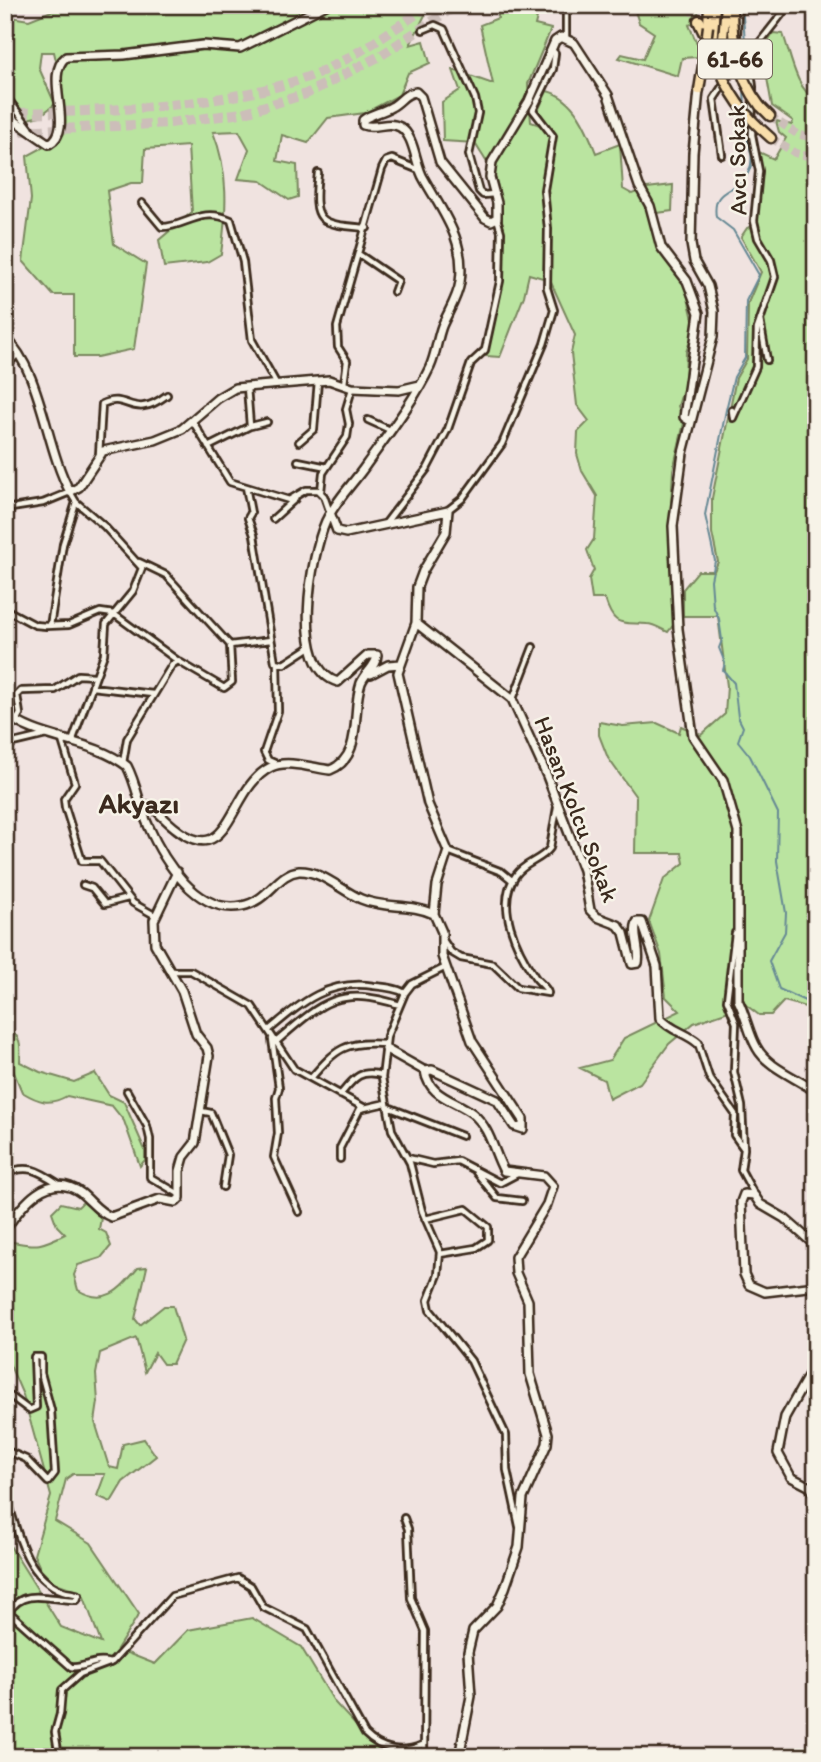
<svg xmlns="http://www.w3.org/2000/svg" width="821" height="1762" font-family="Itim,sans-serif">
	<rect width="100%" height="100%" fill="#f0e3e0"/>
	<filter id="ink" filterUnits="userSpaceOnUse"><feTurbulence type="fractalNoise" baseFrequency=".0143" numOctaves="2"/><feDisplacementMap in="SourceGraphic" scale="14" xChannelSelector="R" yChannelSelector="G"/><feConvolveMatrix kernelMatrix="1 2 1 2 8 2 1 2 1" color-interpolation-filters="sRGB"/></filter>
	<g filter="url(#ink)">
		<!-- green -->
		<path fill="#bae4a0" stroke="#7a875f" stroke-width="2" d="M95,5H430L410,45L424,41L430,63L408,73L399,95L365,113L328,118L308,143L282,135L277,161L297,165L298,197L289,200L261,181L238,179L249,149L239,131L213,132C229,172 227,211 221,254L207,262L164,267L159,240L192,212L188,146L145,149L143,183H131L107,191L114,244L146,264L134,349L97,357H74V295H53L23,261L31,199L27,156L59,139L61,82L54,52H41L39,68L55,104L40,116L19,121L5,108L12,78L5,16L29,20L59,8Z
			M498,5H540L535,25L551,29L528,84L531,122L540,125L537,113L547,91C575,98 587,129 596,153L620,144L623,189L632,194L647,188L673,185L672,211L649,214L658,247L685,285L695,328L686,352L685,383L678,406L684,423L673,470L670,525L674,624L668,632C661,629 654,624 647,624C621,622 614,628 605,599H592L589,579L594,570L587,550L594,539L597,496L582,471L577,454L578,432L589,421L577,405L571,353L575,335L550,280L529,274L524,296L500,357L486,356C497,303 509,241 498,187C495,172 482,156 475,143L443,141L442,102L460,90L453,70L493,84L480,25L498,18Z
			M633,5H700L696,22L689,25L699,48L697,57L682,58L678,76L619,58L622,54L643,59L654,33L639,23Z
			M773,33L783,34C790,52 796,91 816,99V1010L784,1001L771,1015H759L746,1005L694,1023L669,1044L640,1083L609,1099L604,1080L580,1068L610,1060L624,1038L680,1011L666,997L661,954L649,921L664,879L684,863L682,853H635L636,797L608,758L599,735V722L623,726L657,723L679,733L681,726L701,735L725,714L727,686L718,616H683V589L698,571H714L718,562L712,533V498L736,378L747,359L748,303L761,272L741,237L747,228L756,224L759,152L774,159L786,138L779,132L776,121L792,125L793,121L772,106L762,50Z
			M5,1027C22,1035 21,1046 20,1062L40,1072L74,1082L95,1073L109,1095L124,1102L145,1150V1160L140,1166L124,1121L112,1106L67,1096C49,1106 39,1102 22,1092L13,1070L5,1068Z
			M83,1202L101,1218L99,1229L106,1233L111,1246L101,1258L78,1265L74,1275L78,1290C106,1307 120,1289 138,1268L147,1267L135,1319L140,1325L164,1306H173L183,1340L172,1364H163L155,1353L145,1372L136,1338L100,1353L96,1374L98,1402L95,1422L109,1467L118,1469L123,1444L144,1439L156,1456L123,1482L111,1502L97,1496L105,1474H73L66,1479L55,1521L91,1543L139,1614L117,1649L155,1664L188,1630L252,1618L301,1647L335,1703L385,1757H5V1538L61,1627L101,1643L84,1597L79,1591L53,1582L41,1570L34,1555L51,1496L23,1395L5,1354V1241C36,1245 35,1249 65,1234L57,1226L52,1212L61,1203L78,1207Z"/>
		<g fill="none" stroke-linecap="round" stroke-linejoin="round">
			<!-- stream -->
			<path stroke="#668994" stroke-width="2" d="M742,5L748,77
				M744,89L745,107
				M743,116C740,135 758,151 749,171C740,194 711,185 716,217L733,230L759,275L746,301L745,358L734,377L726,410L705,515L715,561L711,580L713,606L719,619L722,640L719,648L725,663L723,670L734,683L738,717L743,727L738,741L750,756L778,813L777,861L786,913L785,932L769,961L779,989L816,1006"/>
			<!-- primary-tunnel -->
			<path stroke="#ccbeb9" stroke-width="8" stroke-dasharray="8 4" stroke-linecap="butt" d="M770,116L797,134L816,139
				M771,138L795,153L816,158"/>
			<!-- highway-tunnel -->
			<path stroke="#ccbeb9" stroke-width="10" stroke-dasharray="10 5" stroke-linecap="butt" d="M690,5L699,21
				M5,113C95,112 210,108 296,81C342,67 389,33 429,5
				M5,132L170,123L242,113L306,94L380,56L457,5"/>
			<!-- street casing -->
			<g stroke="#3b2a1e" stroke-width="10">
				<path id="street" d="M423,30L435,25L444,29L475,98L478,113L469,155L479,191L483,195L494,194
					M566,37V5
					M737,41L738,5
					M5,95L30,128
					M722,155L714,99L736,65
					M318,173C312,225 320,224 367,228
					M142,203L162,227C186,227 200,206 231,220L243,262L252,340L276,383
					M360,255L398,281L394,292
					M760,320L767,360
					M5,367L18,354
					M344,384L347,361L338,347L337,327L382,169L386,161L392,159L419,170
					M732,410L733,418L756,367L757,329L775,277L771,260L758,238L754,221L759,171L752,135L753,87L749,56L782,14L785,5
					M368,420L390,430
					M193,422L230,482L289,500L306,490H318L324,496L330,513
					M251,426L267,422
					M299,442L314,429L318,381
					M208,447L250,426L247,387
					M99,455L102,404C128,391 131,422 167,395
					M298,461L327,467
					M246,487L251,513L248,518L254,535L275,662L284,664L310,647
					M321,491L323,473L347,437L349,424L346,409L352,389
					M5,509L43,503L70,492L76,502L104,526L142,568L133,591L106,624L104,654L73,739
					M448,510L462,499L502,444L544,344L554,310L547,288L548,229L544,190L553,136L533,110L553,69L555,53L552,50
					M273,519L295,499
					M385,524L427,469L448,429L471,363L485,350L500,281L501,232L497,218
					M5,609L35,625L46,626L69,625L100,612L114,614L178,661L224,688L232,682L230,645L166,575L139,562
					M50,626L63,544L76,502
					M230,645L271,640
					M277,663L278,711L264,752L268,760L277,764
					M513,699L533,647
					M16,721L20,714L17,695L21,691L55,690L78,675L94,676L92,687L153,694
					M61,737L75,783L64,799L65,807L82,861H100L133,903L156,916
					M5,745L47,735
					M123,763L127,739L172,665L178,661
					M448,851L502,872L513,881
					M83,885L92,888L105,904L128,898
					M735,933L727,1000L736,1023L734,1072L742,1106L744,1149
					M443,940L451,952L461,958L493,964L518,988L548,993C546,986 539,983 535,977C517,950 494,904 516,875C525,862 542,860 550,848L557,807
					M446,967L412,984L405,993L387,1036L382,1078L392,1130L410,1163L422,1211L440,1252L438,1275L428,1300L430,1310L471,1361L506,1435L507,1470L519,1526
					M171,971H191L252,1006L294,1069L363,1107
					M269,1030C301,1003 328,979 374,986C385,987 396,988 405,993
					M272,1039L279,1088L276,1098L278,1133L274,1157L299,1212
					M276,1042C321,1003 338,985 400,1005
					M698,1043L709,1077L735,1114L734,1135L744,1149L741,1170L754,1194
					M311,1078C337,1048 345,1041 386,1044
					M127,1091L147,1126L150,1139V1177L179,1194
					M340,1095C354,1078 360,1069 382,1075
					M388,1107L462,1136
					M201,1111L211,1113L228,1155L223,1187
					M408,1158L433,1164L458,1161L500,1183L517,1174
					M340,1159V1148L360,1109L386,1103
					M476,1172L497,1198L522,1201
					M5,1174C28,1163 39,1171 59,1184
					M425,1219L466,1209L488,1227V1240L476,1248L440,1254
					M5,1392L29,1410L36,1407L34,1357H41V1373L51,1410L55,1473L48,1482L26,1459L5,1450
					M810,1489L816,1499
					M5,1491C16,1525 23,1576 63,1591C68,1593 73,1593 79,1595L77,1600C53,1601 23,1586 9,1612L71,1667C85,1669 94,1658 110,1663
					M404,1518L408,1529L411,1598L425,1631L424,1757
					M59,1757L55,1732L60,1714L62,1690L80,1674L112,1662L172,1596L238,1578L251,1586L263,1607L307,1629L365,1734C381,1750 402,1754 422,1745"/>
			</g>
			<!-- secondary casing -->
			<g stroke="#3b2a1e" stroke-width="12">
				<path id="secondary" d="M699,90L693,153L691,244L694,261L708,286L714,311L713,337L683,453L673,526L678,629L693,736L723,780L738,832V1000C746,1016 749,1035 757,1048C768,1068 798,1078 816,1092
					M5,114L49,144C77,129 42,76 66,57L124,55L203,45L240,48L326,5
					M5,337C42,372 45,446 70,492L79,487L103,451L155,440L182,429L218,398L235,388L329,380L352,388L399,390L420,385
					M331,515L337,531L346,533L448,511L446,532L423,571L417,587L416,623L398,673L428,804L448,851L437,885L434,914
					M416,623L512,699L547,776L583,870L590,910L597,917L618,925L624,933L632,964L638,963C641,949 632,934 637,922H642L657,966L660,1018C671,1031 685,1032 698,1043
					M367,672L371,674L388,665L401,664
					M5,713C37,741 91,738 127,766C137,785 139,806 148,825C163,860 197,915 242,906C269,901 277,873 299,871C321,870 342,891 361,899C384,909 411,903 434,914L442,932V956L472,1041L523,1119V1129L514,1126L497,1100L432,1070L425,1071C429,1097 455,1100 472,1113C491,1129 493,1151 504,1171L544,1176L553,1186L547,1204L515,1257L516,1273L528,1301L530,1374L548,1434L547,1444L523,1498L519,1547L505,1588L497,1606L473,1631L468,1652L471,1696L459,1757
					M143,805L152,806C233,894 223,790 271,767C287,759 313,768 330,770C364,757 351,711 361,683C365,673 377,665 377,655H368L338,682C290,669 311,555 326,521C336,500 353,484 366,465C388,434 414,401 430,367C436,354 437,339 442,326C448,312 458,297 460,282C466,241 443,213 424,179C415,165 415,136 400,127C388,120 375,130 363,125V120C372,113 381,113 391,107C401,102 404,93 416,92L421,97L440,162L485,218L491,221L497,218V203L490,177L492,162L529,101L555,41L561,37L574,43L608,95L639,186L650,206L661,247L687,281L699,313L684,417L690,421
					M386,1049L425,1071
					M5,1230C21,1206 48,1169 81,1193C92,1202 98,1212 111,1217L160,1199L176,1202L180,1198V1171L184,1157L195,1143L209,1056L207,1048L196,1034L182,991L155,944L154,920L177,872
					M816,1246L784,1218L760,1204L754,1195L744,1194L741,1202L744,1274L749,1285L765,1292L816,1286
					M816,1362L785,1417L778,1453L791,1477L816,1490"/>
			</g>
			<!-- primary casing -->
			<g stroke="#3b2a1e" stroke-width="13">
				<path id="primary" d="M708,26L709,5
					M713,48L715,5
					M699,90L704,59
					M760,106L770,116
					M760,128L771,138"/>
			</g>
			<!-- highway casing -->
			<g stroke="#3b2a1e" stroke-width="15">
				<path id="highway" d="M699,21L713,50"/>
			</g>
			<!-- street -->
			<use href="#street" stroke="#f7f3e8" stroke-width="4.5"/>
			<!-- secondary -->
			<use href="#secondary" stroke="#f7f3e8" stroke-width="7"/>
			<!-- primary -->
			<use href="#primary" stroke="#f9deab" stroke-width="8"/>
			<!-- highway -->
			<use href="#highway" stroke="#f9deab" stroke-width="10"/>
			<!-- primary-bridge casing -->
			<g stroke="#3b2a1e" stroke-width="13" stroke-linecap="butt">
				<path id="primary-bridge" d="M732,5C732,45 736,74 760,106
					M713,50C722,81 736,106 760,128
					M704,59L708,26
					M708,68L723,38L726,5"/>
			</g>
			<!-- primary-bridge -->
			<use href="#primary-bridge" stroke="#f9deab" stroke-width="8"/>
		</g>
	</g>
	<g text-anchor="middle" dominant-baseline="central" stroke-width="5" stroke-linejoin="round" paint-order="stroke">
		<!-- shield labels -->
		<rect fill="#f7f3e8" stroke="#73665b" stroke-width="2" x="698" y="39.5" width="74" height="39" rx="5"/>
		<g font-size="23" font-weight="bold" fill="#3b2a1e">
			<text x="735" y="59">61-66</text>
		</g>
		<!-- street labels -->
		<g font-size="24" fill="#3b2a1e" stroke="#f7f3e8">
			<text transform="translate(737 160) rotate(-91)">Avcı Sokak</text>
			<text transform="translate(577 809) rotate(69)">Hasan Kolcu Sokak</text>
		</g>
		<!-- quarter labels -->
		<g font-size="28" font-weight="bold" fill="#3b2a1e" stroke="#f7f3e8">
			<text x="139" y="803">Akyazı</text>
		</g>
	</g>
	<!-- margin -->
	<rect width="821" height="1762" fill="none" stroke="#f7f3e8" stroke-width="28"/>
	<rect x="14" y="14" width="793" height="1734" fill="none" stroke="#3b2a1e" stroke-width="2.5" filter="url(#ink)"/>
</svg>
